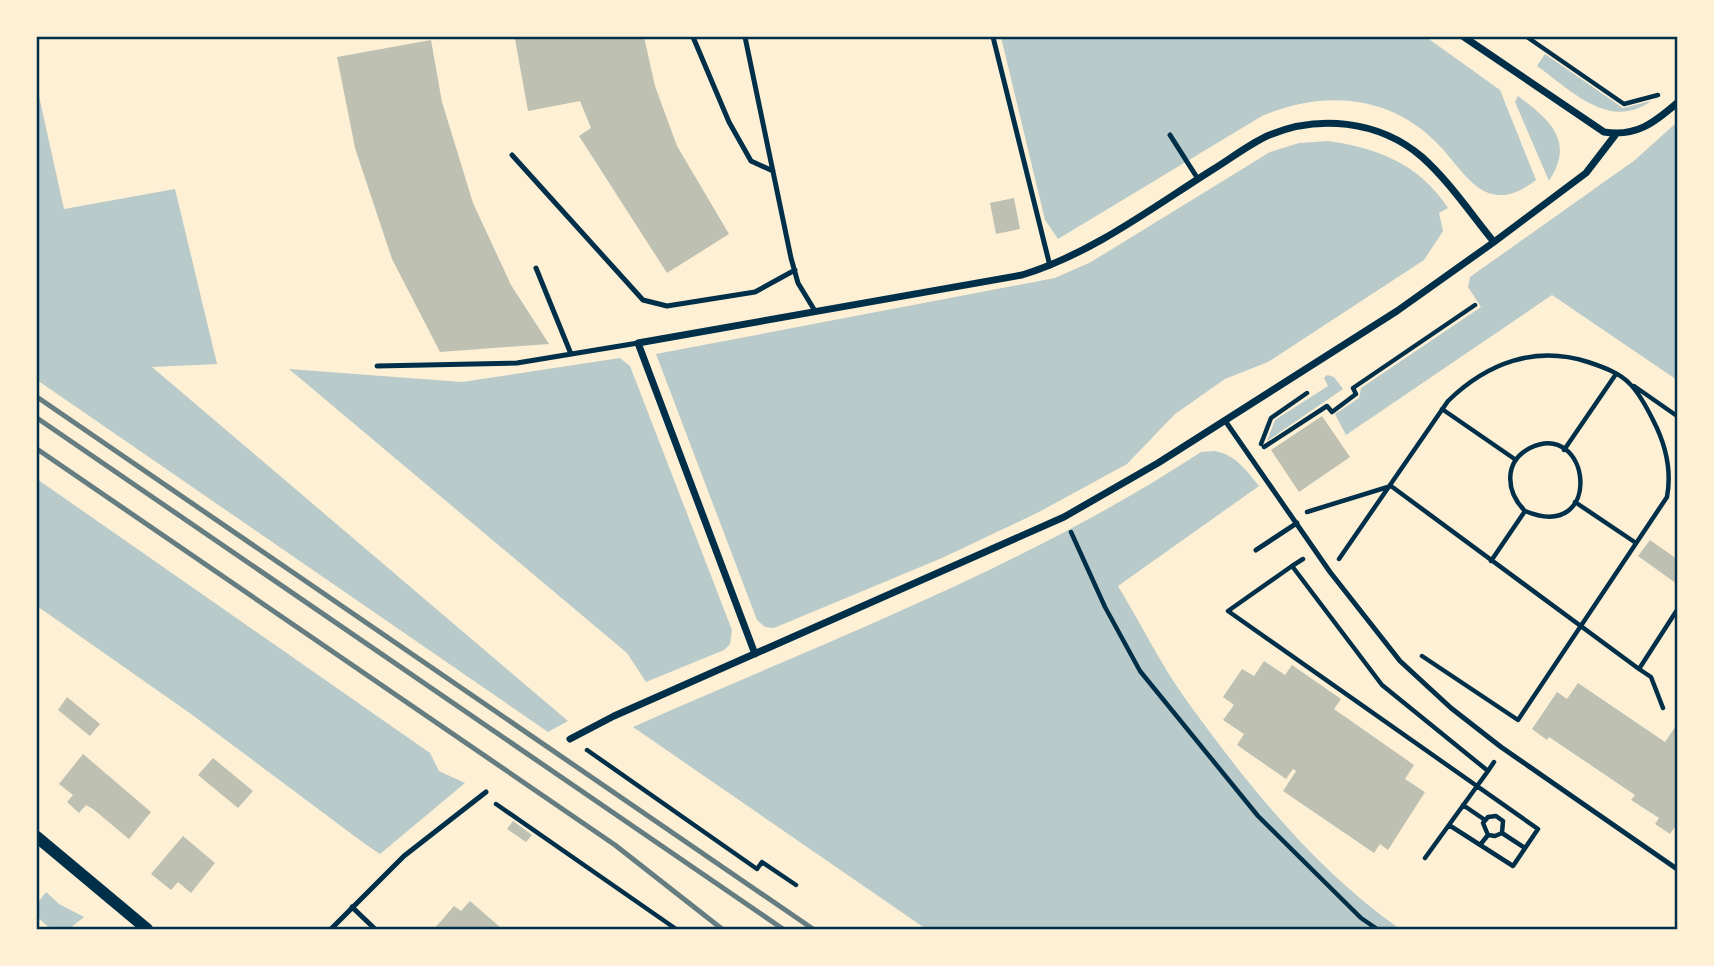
<svg xmlns="http://www.w3.org/2000/svg" width="1714" height="966" font-family="Barlow,sans-serif">
	<rect width="100%" height="100%" fill="#fdf0d5"/>
	<!-- green -->
	<path fill="#b9caca" d="M1001,37H1426L1500,90L1536,180C1522,191 1505,200 1486,192C1467,183 1452,158 1437,143C1389,94 1322,90 1262,116L1058,239L1045,220Z
		M1545,54L1623,108L1651,101C1609,131 1572,91 1537,66Z
		M37,87L64,209L175,189L217,364L152,367L568,721L548,732L37,380Z
		M1518,96C1548,119 1576,140 1549,181L1515,102Z
		M1677,122V380L1552,295L1346,435L1335,414L1359,398L1361,388L1481,307L1468,287L1470,277L1635,160Z
		M1328,141C1378,148 1419,164 1448,208L1439,213L1443,231L1424,260L1268,362L1225,379L1175,414L1127,464L1039,512L942,558L774,628L765,627L757,620L656,354L1055,278L1091,262L1270,152L1299,143Z
		M620,358L630,366L732,630L730,644L724,650L646,682L627,653L289,369L462,382Z
		M1327,375L1334,377L1343,389L1267,441L1275,420L1328,386L1324,378Z
		M1215,451C1236,455 1246,470 1259,486L1118,586C1141,624 1161,665 1187,701C1247,784 1315,870 1400,929H926L633,727C822,643 1028,566 1201,452Z
		M37,479L430,753L439,771L465,783L380,854L365,844L191,714L37,606Z
		M46,892L59,904L84,917L69,929H51L37,917V904Z"/>
	<!-- building -->
	<path fill="#bec0b2" d="M527,37H644L655,86L677,146L729,234L667,273L579,136L591,128L580,101L528,111L515,39Z
		M431,40L442,102L473,203L511,285L549,344L440,352L392,259L355,148L337,57Z
		M1014,198L1020,229L996,234L990,203Z
		M1322,416L1350,457L1299,492L1271,450Z
		M1650,540L1677,559V584L1638,556Z
		M1264,661L1285,675L1292,665L1341,699L1334,709L1414,765L1405,779L1425,792L1388,850L1380,844L1374,853L1283,791L1296,771L1293,769L1286,779L1237,745L1244,734L1223,720L1234,705L1223,697L1242,669L1254,676Z
		M1578,683L1665,742L1677,724V824L1670,834L1655,824L1659,818L1631,800L1635,795L1549,737L1547,740L1532,729L1557,692L1567,699Z
		M67,697L100,724L90,736L58,710Z
		M83,754L151,812L129,839L93,809L86,805L79,813L67,802L73,795L59,784Z
		M213,758L253,791L238,808L198,775Z
		M513,821L532,835L526,842L507,829Z
		M183,836L215,863L191,893L178,882L171,890L151,874Z
		M470,901L500,927L499,929H434L454,906L461,911Z"/>
	<g fill="none" stroke-linecap="round" stroke-linejoin="round">
		<!-- path -->
		<path stroke="#003049" stroke-width="4.5" d="M1527,37L1624,104L1658,95
			M1634,386L1677,416
			M1442,409L1516,460
			M1261,444L1271,418L1307,393
			M1264,447L1327,406L1332,412L1356,394L1353,388L1475,305
			M1564,450L1616,374
			M1575,502L1636,543
			M1307,512L1391,486L1639,669L1677,610
			M1071,532L1105,607L1140,671L1258,816L1361,918L1377,929
			M1303,559L1292,566L1382,685L1488,771L1494,762
			M1339,559L1448,401C1487,363 1535,345 1588,362C1603,367 1620,373 1630,384C1640,394 1647,408 1653,420C1666,445 1672,470 1667,497L1518,720L1422,656
			M1491,561L1525,511C1605,544 1591,418 1530,448C1503,462 1506,492 1525,511
			M1292,566L1228,611L1538,829L1513,866L1449,825
			M1639,669L1651,677L1663,708
			M587,750L757,869L762,862L796,885
			M496,804L676,929
			M1463,805L1485,820
			M1502,833L1525,848
			M1480,845L1488,835L1495,836L1502,833L1503,821L1496,816L1488,817L1483,823L1488,835
			M1425,858L1488,771"/>
		<!-- service -->
		<path stroke="#003049" stroke-width="5" d="M693,37L729,122L751,161L773,171
			M745,37L791,258L798,283L815,311
			M993,37L1050,266
			M1170,135L1198,179
			M512,155L643,300L667,306L755,292L795,270
			M536,268L571,354
			M377,366L517,363L638,343
			M1226,422L1330,572L1400,661L1451,708L1501,747L1677,869
			M1256,550L1297,523
			M352,907L375,929
			M331,929L404,856L486,792"/>
		<!-- minor -->
		<path stroke="#003049" stroke-width="7" d="M1464,37L1604,132C1636,137 1654,123 1677,103
			M755,654L638,343L1022,275C1091,254 1152,208 1212,170C1230,159 1248,145 1267,136C1317,114 1379,120 1422,157C1449,181 1471,214 1494,242
			M570,739L614,716L1064,517L1158,463L1397,311L1494,242L1586,173L1616,134"/>
		<!-- tertiary -->
		<path stroke="#003049" stroke-width="12" d="M37,837L147,929"/>
		<!-- rail -->
		<path stroke="#657d81" stroke-width="5" d="M37,397L813,929
			M37,418L783,929
			M37,449L615,845L722,929"/>
	</g>
	<!-- border -->
	<rect width="1714" height="966" fill="none" stroke="#fdf0d5" stroke-width="77"/>
	<rect x="38" y="38" width="1638" height="890" fill="none" stroke="#003049" stroke-width="2.5"/>
</svg>
